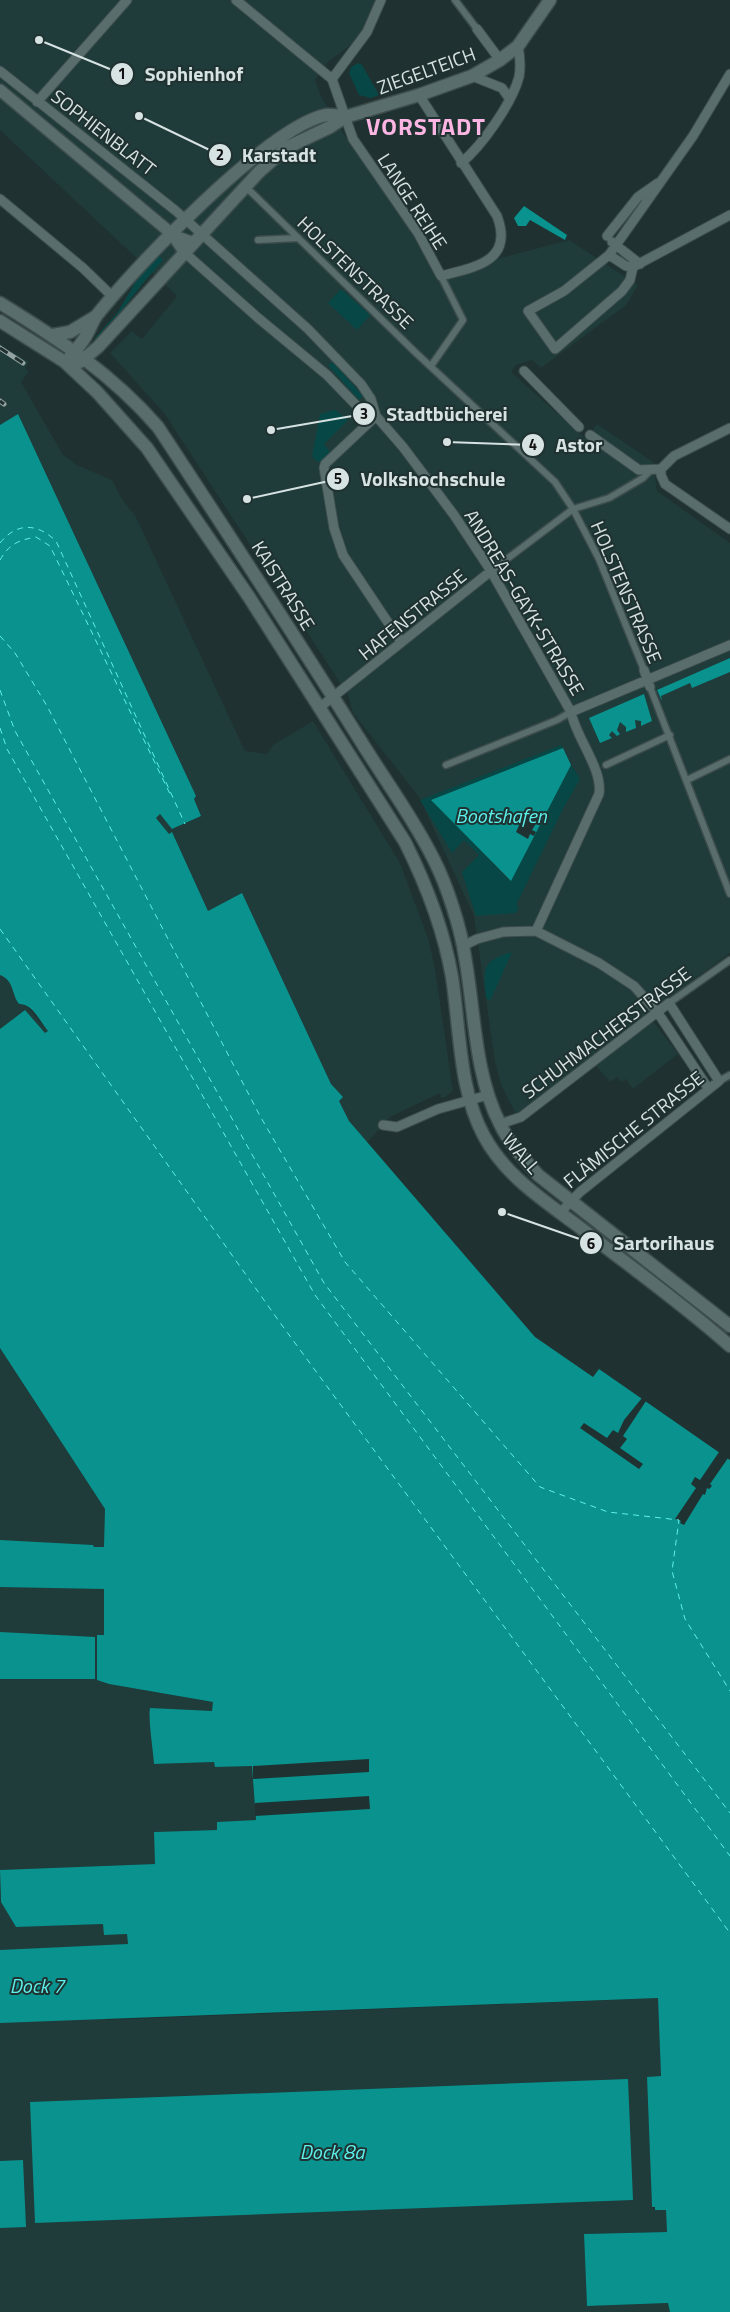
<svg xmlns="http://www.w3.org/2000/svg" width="730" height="2312" font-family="'Titillium Web',sans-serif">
	<rect width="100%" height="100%" fill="#1f3130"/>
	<!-- built -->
	<path fill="#1f3b3a" d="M0,0H383L373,28L328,62L315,80L322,98L345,136L419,226L443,273L569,240L638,285L626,305L541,368L532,360L516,365L511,372L586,439L597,424L653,462L657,491L730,543V953L647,1013L678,1054L633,1089L626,1079L621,1082L617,1077L610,1082L590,1059L516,1114L501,1085L495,1062L474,916L419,797L353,713L348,695L164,413L110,353L132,331L142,339L177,296L0,130Z
		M0,344L29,362L25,368L29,371L21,382L63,455L77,465L112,480L122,499L136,517L245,751L267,754L273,745L313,721L400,863L429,941L435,969L453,1091L445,1097L441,1098L440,1093L390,1117L367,1143L349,1121L339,1101L342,1097L331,1084L242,894L208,911L172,832L169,834L156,818L160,814L173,829L201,816L18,415L0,425Z
		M0,975L4,976L16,991V999L20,1004L27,1006L48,1031L45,1034L25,1010L0,1029Z
		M0,1348L105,1509V1547H100V1589H104V1635H98L102,1680L109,1684L213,1702V1711L149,1716L152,1730L154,1764L214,1762L215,1767L369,1759L255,1816L256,1820L217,1823V1830L154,1832L156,1864L0,1870Z
		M0,1890L1,1902L16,1927L104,1924L127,1934L128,1945L103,1946L106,2020L658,1998L661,2077H647L652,2207L655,2210H666L667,2232L584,2234L587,2306L668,2303L670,2312H0Z"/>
	<!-- green -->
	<path fill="#074846" d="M358,63L362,65L379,95L371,98L359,95L349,73L351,67Z
		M159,256L163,260C139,286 120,315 97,341L94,339L118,312L139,276Z
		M341,289L370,315L357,330L328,303Z
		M333,362L363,396L359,400L328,365Z
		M335,410L348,420L324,444L330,452L322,462L316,461L312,456L320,414Z
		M561,745L563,748L432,800L510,881L571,765L580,779L564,807L516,905L519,906L516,913L476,916L462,872L479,855L464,840L452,853L420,800Z
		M512,952L490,1001L486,998C483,969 482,961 512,952Z"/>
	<!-- water -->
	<path fill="#09928e" d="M524,206L567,235L565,240L530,220L526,226H518L514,218Z
		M18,414L196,796L194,799L201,816L172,829L160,814L156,818L169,834L172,832L208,911L242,893L331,1084L343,1097L339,1101L349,1121L535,1337L593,1377L599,1369L730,1460V2312H670L668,2303L587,2306L584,2234L667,2232L666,2210H655V2207H652L647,2077L661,2076L658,1998L0,2023V1950L128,1944L127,1934L104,1935L103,1924L16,1927L1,1902L0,1870L155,1864L154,1832L217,1830V1822L256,1820L252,1766L215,1767L214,1762L154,1764C153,1750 148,1719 150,1708L212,1711L213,1702L109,1684L97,1680V1635H104V1589L0,1587V1540L93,1545L94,1547H104L105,1509L0,1348V1029L25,1010L45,1033L48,1031C42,1024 35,1010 27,1006C23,1003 19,1006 17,1001C12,992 13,980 0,975V425Z
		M730,658V672L692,688L690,683L661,696L662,701L657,690Z
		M644,694L652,721L641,726V721L635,720L636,728L626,732V727L620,722L617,730L620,734L617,736L612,731L609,735L612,738L600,743L589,718Z
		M563,748L571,765L511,881L431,800Z
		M0,1632L95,1637V1679H0Z
		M628,2079L633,2200L35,2223L30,2102Z
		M23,2160L26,2227L0,2228V2161Z"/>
	<!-- pier -->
	<path fill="#1f3130" d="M524,815L537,822L532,830L536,832L534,836L530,834L528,839L516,832Z
		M642,1398L646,1401L623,1436L627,1439L620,1448L643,1464L639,1469L580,1428L584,1423L607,1438L613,1430L618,1433L624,1420Z
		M719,1452L728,1458L710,1484L712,1486L709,1489L707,1488L705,1495L703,1494L684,1525L680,1523L681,1521L675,1519L696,1488L691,1484L695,1477L700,1480Z
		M369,1759V1772L253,1779V1766Z
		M369,1796L370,1809L255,1816V1803Z"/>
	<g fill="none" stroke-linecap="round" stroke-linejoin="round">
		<!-- ferry -->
		<path stroke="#5df1eb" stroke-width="1" stroke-dasharray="6 5" stroke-linecap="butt" d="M0,543C17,522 37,523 56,541L185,824
			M0,560C9,544 19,540 36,537L50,546L171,796
			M0,636L15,653L47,706L260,1116L345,1262L540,1487L608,1512L679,1520L672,1571L685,1619L730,1691
			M0,690L15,731L324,1283L730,1813
			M0,728L7,749L315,1295L730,1856
			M0,929L281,1324L730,1933"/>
		<!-- pedestrian casing -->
		<g stroke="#3d4d4d" stroke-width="9">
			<path id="pedestrian" d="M455,0L477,29
				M246,187L416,353L555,482L573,509L599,559L644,670
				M258,240L298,238
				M431,366L463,320L441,276
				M491,571L573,509L609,498L643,478L651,470
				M650,687L730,894
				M446,765L557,720L571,712
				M606,765L670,735
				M687,780L730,759
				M669,1003L730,960
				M719,1081L730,1075"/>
		</g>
		<!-- minor casing -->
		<g stroke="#3d4d4d" stroke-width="11">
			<path id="minor" d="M236,0L332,79L353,139L418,233L441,276C476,267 514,261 497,216L419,95
				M477,29L500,60
				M0,71L176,211L308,329L361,384L371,399L376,416
				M472,76L502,88L509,98
				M332,79L367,32L381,0
				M37,102L127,0
				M461,163C482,146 512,103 519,77C521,66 520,56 518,46
				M0,199L83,268L113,297
				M172,234L195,242
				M607,236L638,197L658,183
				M612,242L640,264
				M185,253L257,317L327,375L357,406L376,416L403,447L454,515L491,571L571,712C576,738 603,769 599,794L536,931
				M609,255L626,266L633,267L730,215
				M633,267L630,280L622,291L555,349L528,311L564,291L609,255L693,136L730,74
				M524,371L579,427
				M376,416L325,464L324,468L334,528L343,555L401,642
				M590,435L639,470L661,469
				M661,469V475L665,484L730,529
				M661,469L674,456L730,428
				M644,670L650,687
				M319,708L491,571
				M571,712L730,645
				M463,946L477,939L503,932L536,931L599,963L634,986L658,1013L708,1088
				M500,1124L521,1117L669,1003L719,1081L580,1192L560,1213
				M383,1125L397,1127L438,1109L488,1095"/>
		</g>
		<!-- tertiary casing -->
		<g stroke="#3d4d4d" stroke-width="14">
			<path id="tertiary" d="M0,90L172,234L185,253"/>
		</g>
		<!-- secondary casing -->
		<g stroke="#3d4d4d" stroke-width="15">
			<path id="secondary" d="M0,303C60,340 112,374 158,427C227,532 296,637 362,743C386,782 414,819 434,860C447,885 461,929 465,957C475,1012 474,1073 500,1124C509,1143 524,1159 538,1175L730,1326
				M0,321L65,362L97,392L147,448L249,597L405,842C426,884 444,931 452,977C460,1028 459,1091 484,1136C506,1177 545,1201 582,1229C632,1268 683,1304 730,1346
				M53,335L70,332L95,317
				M70,357C77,349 84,341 88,332C91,327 93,320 97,315C136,266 268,127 326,115C332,114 340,116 345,117
				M80,362L98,347L259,172L286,148L330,127L345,117L419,95L472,76L500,60L518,46L550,0"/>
		</g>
		<!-- pedestrian -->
		<use href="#pedestrian" stroke="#596e6c" stroke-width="6"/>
		<!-- minor -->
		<use href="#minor" stroke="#596e6c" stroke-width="9"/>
		<!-- tertiary -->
		<use href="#tertiary" stroke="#596e6c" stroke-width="11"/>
		<!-- secondary -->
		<use href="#secondary" stroke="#596e6c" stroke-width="12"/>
		<!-- rail casing -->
		<g stroke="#96a3a3" stroke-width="5">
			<path id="rail" d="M0,348L23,363
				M0,401L4,404"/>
		</g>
		<!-- rail -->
		<use href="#rail" stroke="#1f3130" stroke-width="3" stroke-dasharray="9" stroke-linecap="butt"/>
	</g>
	<g text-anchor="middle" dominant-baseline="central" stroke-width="4" stroke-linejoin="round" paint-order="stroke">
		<!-- street labels -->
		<g font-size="19" fill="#d7e2e2" stroke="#1f3130">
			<text transform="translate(426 70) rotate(-20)">ZIEGELTEICH</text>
			<text transform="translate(104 132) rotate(38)">SOPHIENBLATT</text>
			<text transform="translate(413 201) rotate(57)">LANGE REIHE</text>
			<text transform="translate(356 272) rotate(44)">HOLSTENSTRASSE</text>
			<text transform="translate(284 585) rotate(58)">KAISTRASSE</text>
			<text transform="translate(627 592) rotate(67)">HOLSTENSTRASSE</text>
			<text transform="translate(525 602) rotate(59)">ANDREAS-GAYK-STRASSE</text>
			<text transform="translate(412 614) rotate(-39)">HAFENSTRASSE</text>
			<text transform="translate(606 1032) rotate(-37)">SCHUHMACHERSTRASSE</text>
			<text transform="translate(633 1129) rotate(-39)">FLÄMISCHE STRASSE</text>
			<text transform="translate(522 1153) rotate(49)">WALL</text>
		</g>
		<!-- water labels -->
		<g font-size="20" font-style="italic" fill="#5df1eb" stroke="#1f3130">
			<text x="501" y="815">Bootshafen</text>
			<text x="37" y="1985">Dock 7</text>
			<text x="332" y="2151">Dock 8a</text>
		</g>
		<!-- district labels -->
		<g font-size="24" font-weight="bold" letter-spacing="1" fill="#fdb6e3" stroke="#1f3130">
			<text x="426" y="126">VORSTADT</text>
		</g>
	</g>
	<!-- callouts -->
	<path fill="none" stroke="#d7e2e2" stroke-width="2" d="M39 40L122 74M139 116L220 155M271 430L364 414M447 442L533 445M247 499L338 479M502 1212L591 1243"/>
	<g fill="#d7e2e2" stroke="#1f3130" stroke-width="2">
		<circle cx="39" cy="40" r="5"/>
		<circle cx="139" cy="116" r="5"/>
		<circle cx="271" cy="430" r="5"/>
		<circle cx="447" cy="442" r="5"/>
		<circle cx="247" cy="499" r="5"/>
		<circle cx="502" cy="1212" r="5"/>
		<circle cx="122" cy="74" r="12"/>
		<circle cx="220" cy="155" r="12"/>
		<circle cx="364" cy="414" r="12"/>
		<circle cx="533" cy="445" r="12"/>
		<circle cx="338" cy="479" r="12"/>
		<circle cx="591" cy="1243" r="12"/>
	</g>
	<g font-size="15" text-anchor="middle" font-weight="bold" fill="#111">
		<text x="122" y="79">1</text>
		<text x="220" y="160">2</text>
		<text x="364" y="419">3</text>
		<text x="533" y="450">4</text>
		<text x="338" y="484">5</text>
		<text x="591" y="1249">6</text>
	</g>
	<g font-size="20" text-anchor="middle" font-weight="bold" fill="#d7e2e2" stroke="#1f3130" stroke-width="4" stroke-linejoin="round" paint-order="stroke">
		<text x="194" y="81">Sophienhof</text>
		<text x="279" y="162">Karstadt</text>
		<text x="447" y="421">Stadtbücherei</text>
		<text x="579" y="452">Astor</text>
		<text x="433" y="486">Volkshochschule</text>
		<text x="664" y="1250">Sartorihaus</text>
	</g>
</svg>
